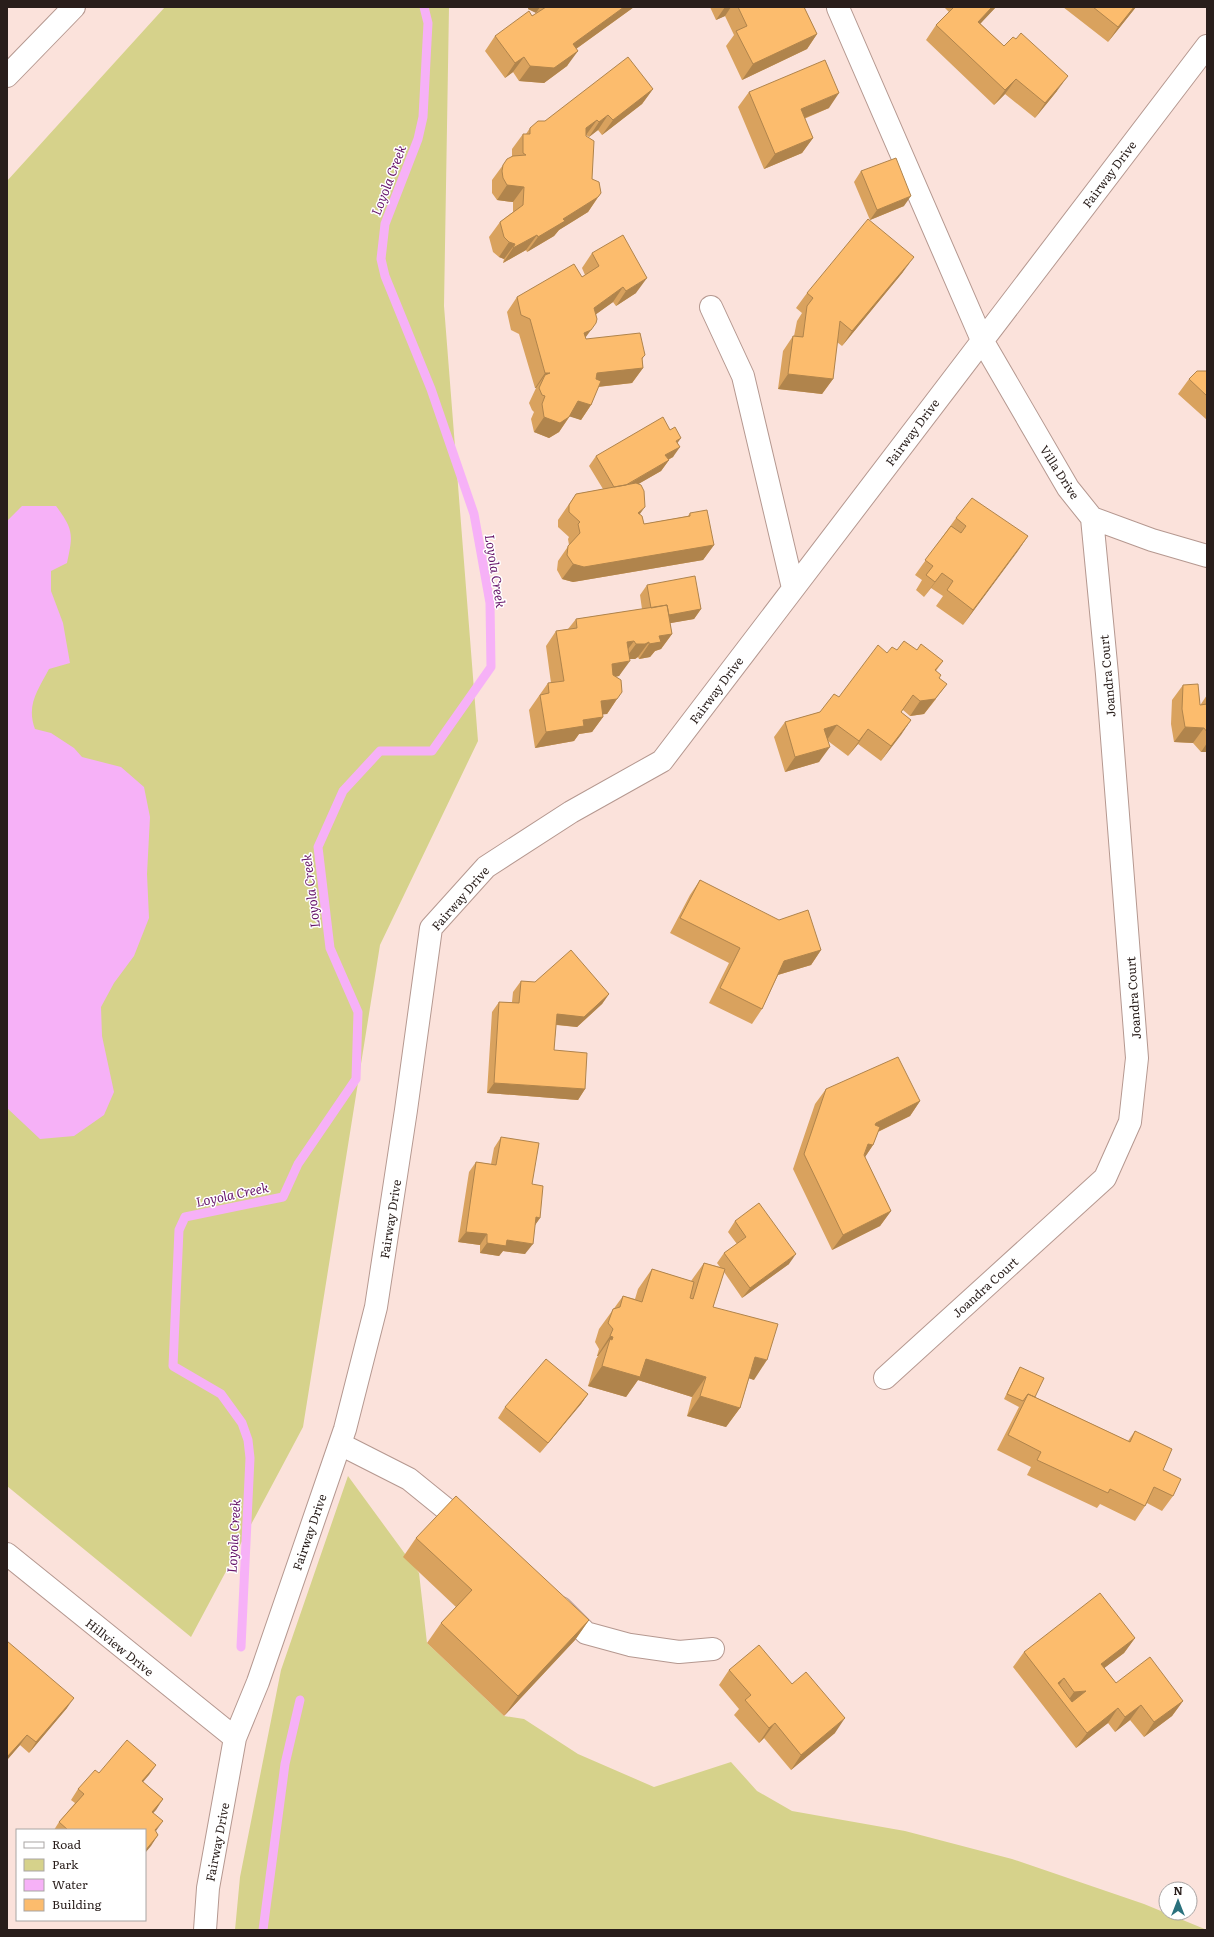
<svg xmlns="http://www.w3.org/2000/svg" width="1214" height="1937" font-family="Literata,serif">
	<rect width="100%" height="100%" fill="#fbe2db"/>
	<!-- green -->
	<path fill="#d6d28b" d="M165,7H449L444,306L478,741L380,945L303,1427L191,1637L7,1486V181Z
		M348,1476L419,1573L427,1643L504,1716L524,1719L578,1754L654,1787L731,1762L757,1791L792,1811L905,1831L1012,1859L1144,1904L1207,1930H235L240,1877L281,1670Z"/>
	<!-- water -->
	<path fill="#f6b1f7" d="M22,506H56C74,530 73,535 67,563L51,571V591L63,623L70,663L49,669C38,690 26,705 35,729L51,733L74,748L82,757L121,767L144,787L150,817L147,874L149,918L134,956L114,983L101,1007L102,1036L114,1092L104,1115L74,1136L40,1139L7,1108V521Z"/>
	<g fill="none" stroke-linecap="round" stroke-linejoin="round">
		<!-- stream -->
		<path stroke="#f6b1f7" stroke-width="9" d="M241,1647L250,1458L248,1440L242,1423L221,1394L173,1366L179,1230L185,1217L283,1197L298,1164L356,1079L358,1012L330,948L318,847L343,791L380,751H432L491,667L490,603L474,514L431,389L385,276L381,259L385,224L418,139L423,117L428,23L424,7
			M263,1930L285,1764L300,1700"/>
		<!-- minor casing -->
		<g stroke="#b59890" stroke-width="24">
			<path id="minor" d="M838,8L982,340L1068,488L1092,518L1152,540L1207,556
				M711,307L743,376L793,588
				M885,1378L1105,1178L1130,1122L1137,1058L1107,674L1092,518
				M340,1444L409,1479L467,1526
				M7,1554L235,1738
				M561,1608L586,1633L630,1645L679,1652L713,1649
				M205,1930L208,1888L235,1738L258,1682L345,1429L376,1307L406,1110L431,928L486,867L571,812L662,761L1207,46"/>
		</g>
		<!-- major casing -->
		<g stroke="#b59890" stroke-width="24">
			<path id="major" d="M7,76L74,7"/>
		</g>
		<!-- minor -->
		<use href="#minor" stroke="#fff" stroke-width="22"/>
		<!-- major -->
		<use href="#major" stroke="#fff" stroke-width="22"/>
	</g>
	<!-- wall -->
	<path fill="#d9a25e" d="M528,7H634L576,49L567,66L544,83L519,81L513,72L505,78L485,51L495,36L532,16L537,13L528,9Z
		M710,7H804L817,34L807,49L742,80L726,46L734,35L725,16L716,20Z
		M944,7H996L980,23L1004,46L1057,91L1035,118L1005,94L994,105L926,40L936,25L949,12Z
		M1063,7H1136L1108,42Z
		M653,89L642,104L602,135L598,130L589,137L586,135L592,179L601,193L588,212L559,230L554,236L527,252L526,250L503,263L504,259L499,257L493,252L489,237L500,222L513,212V202L497,200L492,193V180L503,165L512,156V149L523,134H526L530,128L545,121Z
		M749,92L829,108L804,119L813,138L802,153L764,169L738,107Z
		M861,171L904,206L870,220L854,182Z
		M592,253L636,293L616,306L613,302L596,314L585,338L586,339L642,358L643,368L632,383L598,387L591,405L581,420L570,416L559,432L549,438L534,432L531,419L534,412L532,410L529,403L536,388H535L519,334L511,330L507,312L517,297L582,277L585,275L582,268Z
		M903,272L842,346L837,342L833,379L822,394L778,389L783,351L793,336H794L797,321L802,313L796,308L807,293Z
		M1207,363V420L1178,394L1189,379L1206,371L1207,370L1206,364Z
		M678,443L673,457L668,460H669L661,471L638,484L640,514L644,524L688,516L690,513L714,545L703,560L573,582L562,579L557,570L558,561L569,545L568,539L569,537L558,527V520L576,494L603,489L589,466L596,456Z
		M956,518L1028,536L963,625L936,606L943,596L931,588L924,597L916,590L922,580L915,575Z
		M647,585L701,609L694,619L670,623L672,634L661,649L655,651L650,657L639,659L638,657L635,659H629L619,676L615,677L617,699L607,714H603V717L592,732L579,734L574,741L535,748L529,710L548,683H551L546,646L556,631L568,629L576,619L642,609L640,595Z
		M897,650H917L943,661L936,671L939,678L936,699L924,714L910,716L903,710L901,712L911,720L881,761L858,744L848,756L828,741L819,762L785,772L774,737L785,722L820,712L839,697L887,653Z
		M1183,685L1200,705H1201V704L1207,695V752H1201L1193,743L1174,742L1171,724L1172,700Z
		M700,880L821,950L811,965L778,975L762,1009L752,1024L709,1003L729,963L670,933L690,895Z
		M521,981L609,994L602,1004L577,1027L556,1025L554,1050L585,1089L578,1100L487,1093L492,1012L499,1002H512L513,992Z
		M826,1089L920,1101L910,1116L878,1132L873,1145L865,1157L891,1211L880,1226L832,1250L793,1169L815,1104Z
		M501,1137L532,1184L540,1218L535,1225L525,1254L503,1251L499,1256L480,1253V1245L458,1242L469,1172L476,1162L491,1164L494,1148Z
		M735,1221L789,1264L742,1298L724,1272L713,1307L754,1380L749,1378L740,1408L726,1427L687,1416L692,1397L638,1380L626,1397L588,1386L596,1359L598,1356H597L599,1349L595,1342L599,1329L623,1296L635,1299L638,1289L652,1269L691,1281L704,1263L720,1267L717,1263L724,1253L737,1244L728,1232Z
		M1020,1367L1035,1397L1128,1441L1135,1431L1163,1470L1173,1496L1162,1511L1147,1503L1135,1521L1100,1504L1097,1508L1027,1475L1031,1467L997,1450L1019,1407L1004,1399L1017,1372Z
		M588,1394L581,1404L540,1453L498,1418L505,1407Z
		M416,1538L589,1620L575,1640L504,1716L427,1643L441,1623L456,1607L403,1557Z
		M1135,1638L1124,1653L1104,1668L1116,1683L1183,1701L1172,1716L1144,1737L1130,1720L1115,1732L1108,1723L1076,1748L1013,1667L1024,1652Z
		M7,1641L67,1708L29,1753L20,1745L7,1760Z
		M729,1670L835,1733L791,1770L764,1738L759,1743L734,1715L739,1709L719,1685Z
		M156,1765L143,1782L163,1799L153,1813L155,1831L158,1835L145,1853V1830H54L59,1822L75,1803L71,1800L78,1789L99,1773Z"/>
	<!-- shaded-wall -->
	<path fill="#b0844c" d="M529,7H540L536,13L528,9Z
		M624,7H634L562,59L573,44Z
		M725,7H731L725,16L716,20Z
		M992,7H996L968,37L978,22Z
		M1134,7H1136L1108,42L1118,27Z
		M817,34L807,49L742,80L753,64Z
		M578,51L567,66L544,83L519,81L530,66Z
		M524,57L513,72L505,78L515,63Z
		M1068,76L1057,91L1035,118L1045,103Z
		M1016,79L1005,94L994,105L1005,90Z
		M653,89L642,104L602,135L613,120Z
		M839,93L829,108L790,124L801,109Z
		M608,115L598,130L589,137L599,122Z
		M597,120L586,135V128Z
		M813,138L802,153L764,169L775,154Z
		M507,185L524,187L513,202L497,200Z
		M911,196L904,206L870,220L877,210Z
		M598,197L588,212L559,230L554,236L527,252L538,237L563,219Z
		M537,235L526,250L503,263L513,248Z
		M509,242L515,244L504,259L499,257Z
		M914,257L903,272L842,346L852,331Z
		M647,278L636,293L616,306L626,291Z
		M623,287L613,302L584,323L594,308Z
		M591,330L580,345L584,333Z
		M645,355L635,369L643,368L632,383L587,388L597,373L642,358Z
		M545,373H550L545,375L536,388H535Z
		M788,374L833,379L822,394L778,389Z
		M578,401L591,405L581,420L568,416Z
		M544,417H569L559,432L549,438L534,432Z
		M681,438L674,448L676,441Z
		M680,447L673,457L658,465L665,455Z
		M669,460L661,471L609,501L617,491Z
		M645,507L634,522L638,513Z
		M1028,536L1018,551L963,625L973,610Z
		M714,545L703,560L573,582L562,579L573,564Z
		M942,573L931,588L924,597L935,582Z
		M701,609L694,619L660,625L667,615Z
		M672,634L661,649L655,651L650,657L639,659L649,644L659,636Z
		M634,641L623,656L627,642Z
		M649,642L638,657L635,659H625L636,644Z
		M630,661L619,676L602,679L612,664Z
		M947,684L924,714L910,716L920,701Z
		M617,699L607,714L590,716L601,701Z
		M603,717L592,732L579,734L574,741L535,748L546,732L583,720Z
		M911,720L901,735L881,761L891,746Z
		M837,725L827,740L824,729Z
		M1185,727L1204,728L1193,743L1174,742Z
		M868,729L858,744L848,756L859,741Z
		M1207,743V752H1201Z
		M830,747L819,762L785,772L795,757Z
		M821,950L811,965L774,976L784,961Z
		M609,994L602,1004L577,1027L550,1024L557,1014Z
		M494,1083L585,1089L578,1100L487,1093Z
		M920,1101L910,1116L865,1138L876,1123Z
		M868,1144L873,1145L863,1160Z
		M891,1211L880,1226L832,1250L843,1235Z
		M536,1217L540,1218L533,1228Z
		M466,1232L487,1234L480,1245L458,1242Z
		M507,1240L533,1244L525,1254L503,1251L499,1256L480,1253L487,1243Z
		M796,1254L789,1264L742,1298L750,1288Z
		M610,1336L613,1337L609,1343L610,1339L598,1356H597Z
		M755,1357L767,1360L754,1380L742,1376Z
		M646,1359L706,1377L692,1397L638,1380L626,1397L588,1386L602,1366Z
		M588,1394L581,1404L540,1453L548,1443Z
		M700,1396L740,1408L726,1427L687,1416Z
		M589,1620L575,1640L504,1716L518,1696Z
		M1135,1638L1124,1653L1090,1679L1101,1664Z
		M1064,1678L1054,1692L1058,1683Z
		M1086,1691L1076,1706L1065,1705L1074,1692Z
		M74,1698L67,1708L29,1753L36,1742Z
		M1183,1701L1172,1716L1144,1737L1154,1722Z
		M1141,1705L1130,1720L1115,1732L1125,1717Z
		M1118,1708L1108,1723L1076,1748L1087,1733Z
		M845,1718L835,1733L791,1770L801,1755Z
		M775,1723L764,1738L759,1743L769,1728Z
		M27,1735L20,1745L7,1760V1757Z
		M156,1765L149,1775L135,1791L142,1781Z
		M163,1799L156,1810L145,1822L152,1812Z
		M163,1821L156,1831L155,1830Z
		M158,1835L151,1846L145,1853V1851Z"/>
	<!-- building -->
	<path fill="#fcbc6d" stroke="#b0844c" fill-rule="evenodd" d="M546,7H624L573,44L578,51L554,68L530,66L524,57L515,63L495,36L529,11L532,16Z
		M738,7H804L817,34L753,64L736,31L747,26Z
		M954,7H992L978,22L1004,46L1013,37L1016,39L1021,33L1068,76L1045,103L1016,79L1005,90L936,25Z
		M1093,7H1134L1118,27Z
		M628,57L653,89L613,120L608,115L599,122L597,120L586,128V136L594,141L592,179L599,182L601,193L598,197L563,219L565,221L538,237L537,235L513,248L515,244L509,242L504,237L500,222L523,205L524,187L507,185L503,178L502,171L503,165L507,159L513,156L526,155L523,153V134H530V128L538,121H545Z
		M825,60L839,93L801,109L813,138L775,154L749,92Z
		M896,158L911,196L877,210L861,171Z
		M868,219L914,257L852,331L840,321L833,379L788,374L793,336L803,337L807,306L813,298L807,293Z
		M623,235L647,278L626,291L623,287L594,308L597,319L596,323L591,330L584,333L586,339L640,333L645,355L642,358L643,368L597,373L596,379L601,381L591,405L578,401L569,417L560,423L544,417L542,404L545,396L542,395L539,388L545,375L550,373H545L530,319L521,315L517,297L574,264L582,277L599,266L592,253Z
		M1207,370V396L1189,379L1197,371H1206Z
		M663,417L670,430L675,427L681,438L676,441L680,447L665,455L669,460L626,485L614,487L596,456Z
		M636,483L641,485L644,491L645,507L638,513L642,516L644,524L690,516V513L707,510L714,545L584,567L573,564L567,555L568,546L580,533L578,524L580,522L569,512V505L576,494Z
		M972,498L1028,536L973,610L947,590L953,581L942,573L935,582L926,575L933,566L925,560L951,526L961,533L966,526L956,518Z
		M695,576L701,609L669,615L667,605L651,608L647,585Z
		M667,605L672,634L659,636L661,642L649,644V642L645,644H636L634,641L627,642L630,661L612,664L613,675L621,680L622,692L617,699L601,701L603,717L583,720L584,726L546,732L540,695L549,693L548,683L564,681L556,631L577,628L576,619Z
		M904,641L917,650L921,644L943,661L935,670L941,675L939,678L947,684L935,699L920,701L913,695L901,712L911,720L891,746L868,729L859,741L837,725L824,729L830,747L795,757L785,722L820,712L834,694L839,697L878,645L887,653L892,647L897,650Z
		M1198,684L1200,705L1207,704V732L1204,728L1185,727L1182,709L1183,685Z
		M700,880L779,920L808,910L821,950L784,961L762,1009L720,988L740,948L680,918Z
		M571,950L609,994L584,1017L557,1014L554,1050L587,1053L585,1089L494,1083L499,1002L519,1003L521,981L535,982Z
		M898,1057L920,1101L876,1123L875,1125L880,1127L873,1145L868,1144L864,1155L891,1211L843,1235L804,1154L826,1089Z
		M501,1137L539,1143L532,1184L543,1186L540,1218L536,1217L533,1244L507,1240L506,1246L487,1243V1234L466,1232L476,1162L496,1165Z
		M759,1203L796,1254L750,1288L724,1253L746,1237L735,1221Z
		M704,1263L725,1269L713,1307L778,1324L767,1360L755,1357L740,1408L700,1396L706,1377L646,1359L640,1377L602,1366L610,1339L612,1340L613,1337L610,1336L613,1329L608,1323L613,1309L620,1307L623,1296L642,1302L652,1269L694,1282L690,1298L693,1299Z
		M546,1359L588,1394L548,1443L505,1407Z
		M1020,1367L1044,1378L1035,1397L1028,1394L1023,1401L1007,1394Z
		M1028,1394L1130,1442L1135,1431L1172,1449L1163,1470L1181,1479L1173,1496L1154,1487L1145,1506L1110,1489L1108,1493L1037,1460L1041,1452L1008,1435Z
		M456,1496L589,1620L518,1696L441,1623L472,1590L416,1538Z
		M1100,1593L1135,1638L1101,1664L1116,1683L1150,1657L1183,1701L1154,1722L1141,1705L1125,1717L1118,1708L1087,1733L1024,1652ZM1064,1678L1074,1692L1086,1691L1072,1702L1058,1683Z
		M7,1641L74,1698L36,1742L27,1735L7,1757Z
		M759,1645L792,1684L806,1672L845,1718L801,1755L775,1723L769,1728L745,1700L751,1695L729,1670Z
		M127,1740L156,1765L142,1781L163,1799L152,1812L163,1821L155,1830L158,1835L145,1851V1830H68L59,1822L84,1794L78,1789L95,1770L99,1773Z"/>
	<g text-anchor="middle" dominant-baseline="central" stroke-width="3" stroke-linejoin="round" paint-order="stroke">
		<!-- street labels -->
		<g font-size="12" fill="#291e1b" stroke="#fff">
			<text transform="translate(1109 174) rotate(-53)">Fairway Drive</text>
			<text transform="translate(912 432) rotate(-53)">Fairway Drive</text>
			<text transform="translate(1060 472) rotate(57)">Villa Drive</text>
			<text transform="translate(1107 676) rotate(-95)">Joandra Court</text>
			<text transform="translate(716 690) rotate(-53)">Fairway Drive</text>
			<text transform="translate(460 898) rotate(-49)">Fairway Drive</text>
			<text transform="translate(1133 998) rotate(-94)">Joandra Court</text>
			<text transform="translate(390 1219) rotate(-81)">Fairway Drive</text>
			<text transform="translate(985 1287) rotate(-42)">Joandra Court</text>
			<text transform="translate(309 1532) rotate(-71)">Fairway Drive</text>
			<text transform="translate(120 1647) rotate(39)">Hillview Drive</text>
			<text transform="translate(217 1842) rotate(-79)">Fairway Drive</text>
		</g>
		<!-- water labels -->
		<g font-size="13" font-style="italic" fill="#661469" stroke="#fff">
			<text transform="translate(388 180) rotate(-69)">Loyola Creek</text>
			<text transform="translate(496 571) rotate(81)">Loyola Creek</text>
			<text transform="translate(310 891) rotate(-97)">Loyola Creek</text>
			<text transform="translate(232 1194) rotate(-12)">Loyola Creek</text>
			<text transform="translate(233 1536) rotate(-87)">Loyola Creek</text>
		</g>
	</g>
	<!-- border -->
	<rect width="1214" height="1937" fill="none" stroke="#291e1b" stroke-width="16"/>
	<!-- legend -->
	<rect x="16" y="1829" width="130" height="92" fill="#ffffff" stroke="#a9a5a4"/>
	<rect x="24" y="1842" width="20" height="6" fill="#ffffff" stroke="#a9a5a4"/>
	<text x="52" y="1849" font-size="12" fill="#291e1b">Road</text>
	<rect x="24" y="1859" width="20" height="12" fill="#d6d28b" stroke="#a9a5a4"/>
	<text x="52" y="1869" font-size="12" fill="#291e1b">Park</text>
	<rect x="24" y="1879" width="20" height="12" fill="#f6b1f7" stroke="#a9a5a4"/>
	<text x="52" y="1889" font-size="12" fill="#291e1b">Water</text>
	<rect x="24" y="1899" width="20" height="12" fill="#fcbc6d" stroke="#a9a5a4"/>
	<text x="52" y="1909" font-size="12" fill="#291e1b">Building</text>
	<!-- north arrow -->
	<g transform="translate(1178 1901)"><circle r="19" fill="#ffffff" stroke="#a9a5a4"/>
	<path d="M0-3L7 15L0 10L-7 15Z" fill="#2a717d"/>
	<text y="-6" font-size="11" font-weight="bold" text-anchor="middle" fill="#291e1b">N</text>
	</g>
</svg>
